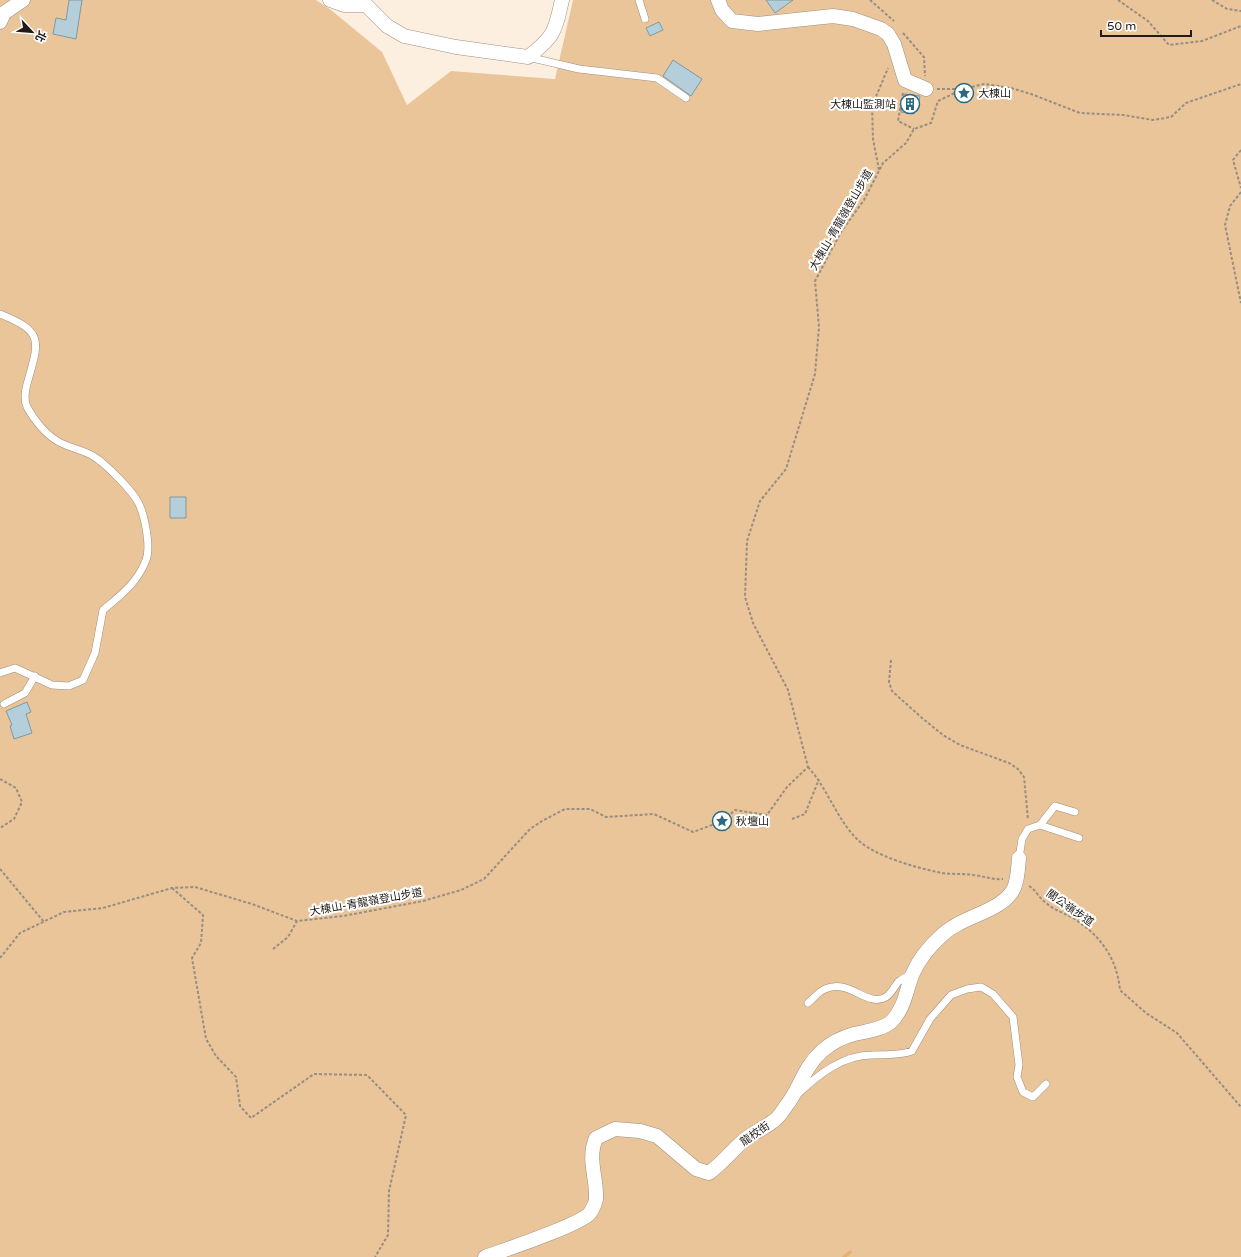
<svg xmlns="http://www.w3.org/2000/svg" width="1241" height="1257" font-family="'Varela Round','Noto Sans TC',sans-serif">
	<rect width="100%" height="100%" fill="#fdefe0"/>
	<!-- green -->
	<path fill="#eac59a" d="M0,0H316L331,10L382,52L407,105L451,71L555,79L573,0H1241V1257H0Z"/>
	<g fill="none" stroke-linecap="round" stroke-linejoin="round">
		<!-- stream -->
		<path stroke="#e8b06b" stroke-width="3.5" d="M844,1257L850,1252"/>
	</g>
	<!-- building -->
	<path fill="#b5cfda" stroke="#8098a2" d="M69,0H82L76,39L53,34L56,18L66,20Z
		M766,0H793L775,13Z
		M659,22L663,30L650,36L646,28Z
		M673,60L702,79L691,96L663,76Z
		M904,94L920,96L917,111H915L914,114L901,112Z
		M170,497H186V518H170Z
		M27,702L31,712L26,714L32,733L14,739L10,726L12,725L6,711Z"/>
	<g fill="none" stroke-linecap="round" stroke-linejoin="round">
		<!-- lane casing -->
		<g stroke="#9f8f7e" stroke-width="8">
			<path id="lane" d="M639,0L645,19
				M528,57L579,69L657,78L686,98
				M0,314C45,332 39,341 27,384C25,391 24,400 27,407C34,420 46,435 59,442C70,448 83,450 93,456C105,463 133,491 139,504C145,517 151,547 146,560C138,582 121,595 103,610L95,653L83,680L69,686L52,685L15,668L0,673
				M4,704L25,693L35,676
				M1040,825L1055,806L1075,812
				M1019,858L1022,839L1028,829L1040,825L1079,838
				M808,1003C813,999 819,991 825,989C850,978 867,1008 886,997C891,994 895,986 898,982C902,979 907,976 911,974
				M799,1093C819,1074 843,1055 872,1055C887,1054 898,1056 912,1051L930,1019L951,995L967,989L981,987L993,994L1013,1017L1019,1065L1017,1077L1023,1092L1033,1097L1046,1084"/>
		</g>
		<!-- street casing -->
		<g stroke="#9f8f7e" stroke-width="15">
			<path id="street" d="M330,0L344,5H366L387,26L404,36L456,47L528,57C554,37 555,32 562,0
				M718,0L722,10L732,21L758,24L833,16L853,19L881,29L888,34L894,44L905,80L926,89
				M0,22L4,13L23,0
				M485,1257C504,1250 580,1225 590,1213C592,1210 596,1202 596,1199C597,1177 587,1159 596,1138L615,1129L640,1131L657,1136L696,1169L709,1173C722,1163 730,1153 742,1142C750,1134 763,1129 772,1122C778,1119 782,1112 786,1106C800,1089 803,1068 822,1051C830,1044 843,1037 854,1034C866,1031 881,1030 891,1022C905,1008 906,990 913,973C919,960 930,946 940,937C961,915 1002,913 1014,888C1018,879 1018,868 1019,858"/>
		</g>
		<!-- path -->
		<path stroke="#978d82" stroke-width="2" stroke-dasharray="3 2" stroke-linecap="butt" d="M870,0L894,21
			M1118,0L1148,21L1169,45L1202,41L1241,26
			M1212,0L1227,9L1241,11
			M903,33L924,57L925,76
			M937,89H963L984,84L1011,88L1031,94L1080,113L1123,115L1153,120L1171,117L1186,103L1241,84
			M903,93L898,121L914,129
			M1241,150L1233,160L1241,188
			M879,170L873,139L872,106L888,68
			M1241,192L1230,206L1225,225L1241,303
			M891,660L889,682L892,691L922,718L943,735L960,745L1009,763L1018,769L1024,777L1028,820
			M808,767C828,789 837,820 858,840C875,856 914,867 937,872C948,875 961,873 973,875C984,876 992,880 1003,879
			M0,779L16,788L22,802L14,819L0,828
			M792,819L805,814L819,779
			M0,869L44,922
			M1029,886C1036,890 1039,898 1046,903C1054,910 1064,913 1073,918C1100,935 1117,958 1120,990L1146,1013L1177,1033L1241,1107
			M172,888L203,915L201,943L192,958L206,1039L216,1056L236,1077L240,1106L251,1118L314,1074L367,1075L406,1115L389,1191L388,1235L375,1257
			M273,949L288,937L297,921
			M0,958L20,933L64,912L103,908L172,888L195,887L252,904L297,921L343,916L423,901L461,890L484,879L530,829L542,821L565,809H590L606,817L654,814L693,832L723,821L735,810L767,815L787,787L808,767L788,690L753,623L745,597L747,541L760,501L786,469L815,374L819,327L815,281L841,232L864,200L883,163L906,143L914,129L931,123L938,101L963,89"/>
		<!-- lane -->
		<use href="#lane" stroke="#fff" stroke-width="7"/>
		<!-- street -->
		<use href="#street" stroke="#fff" stroke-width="14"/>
	</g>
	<!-- icons -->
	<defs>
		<g id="sight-ring" transform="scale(1)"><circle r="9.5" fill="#fff" stroke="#2d6a81" stroke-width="1.5"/><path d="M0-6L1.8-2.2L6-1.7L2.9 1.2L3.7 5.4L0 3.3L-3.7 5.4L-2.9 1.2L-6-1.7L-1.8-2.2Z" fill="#2d6a81"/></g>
		<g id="building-ring" transform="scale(1)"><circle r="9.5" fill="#fff" stroke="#2d6a81" stroke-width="1.5"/><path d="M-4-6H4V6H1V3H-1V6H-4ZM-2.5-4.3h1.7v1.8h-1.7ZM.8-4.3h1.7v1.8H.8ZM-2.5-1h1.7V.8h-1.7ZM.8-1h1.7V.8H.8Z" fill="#2d6a81"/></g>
	</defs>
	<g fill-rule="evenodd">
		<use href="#sight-ring" x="964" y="93"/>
		<use href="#building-ring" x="910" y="104"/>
		<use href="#sight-ring" x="722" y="821"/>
	</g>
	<g text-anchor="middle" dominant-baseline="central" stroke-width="4" stroke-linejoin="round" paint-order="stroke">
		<!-- poi labels -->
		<g font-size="11" fill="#211b15" stroke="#fff" text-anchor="start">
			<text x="978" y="93">大棟山</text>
			<text x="896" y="104" text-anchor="end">大棟山監測站</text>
			<text x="736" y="821">秋壇山</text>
		</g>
		<!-- street labels -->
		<g font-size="11" fill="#211b15" stroke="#fff">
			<text transform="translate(841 220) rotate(-60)">大棟山-青龍嶺登山步道</text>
			<text transform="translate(366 902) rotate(-10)">大棟山-青龍嶺登山步道</text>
			<text transform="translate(1070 908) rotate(35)">關公嶺步道</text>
			<text transform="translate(755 1134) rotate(-35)">龍校街</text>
		</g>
	</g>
	<!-- north arrow -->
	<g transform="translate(32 32) rotate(116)" stroke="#ffffff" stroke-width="3" paint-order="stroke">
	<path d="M0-3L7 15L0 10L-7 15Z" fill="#211b15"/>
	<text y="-6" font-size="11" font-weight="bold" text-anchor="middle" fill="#211b15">北</text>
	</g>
	<!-- scale -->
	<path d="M1101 30v6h90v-6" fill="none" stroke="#211b15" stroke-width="2"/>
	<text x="1107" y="30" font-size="12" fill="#211b15" stroke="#ffffff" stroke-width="3" paint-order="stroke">50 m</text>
</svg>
